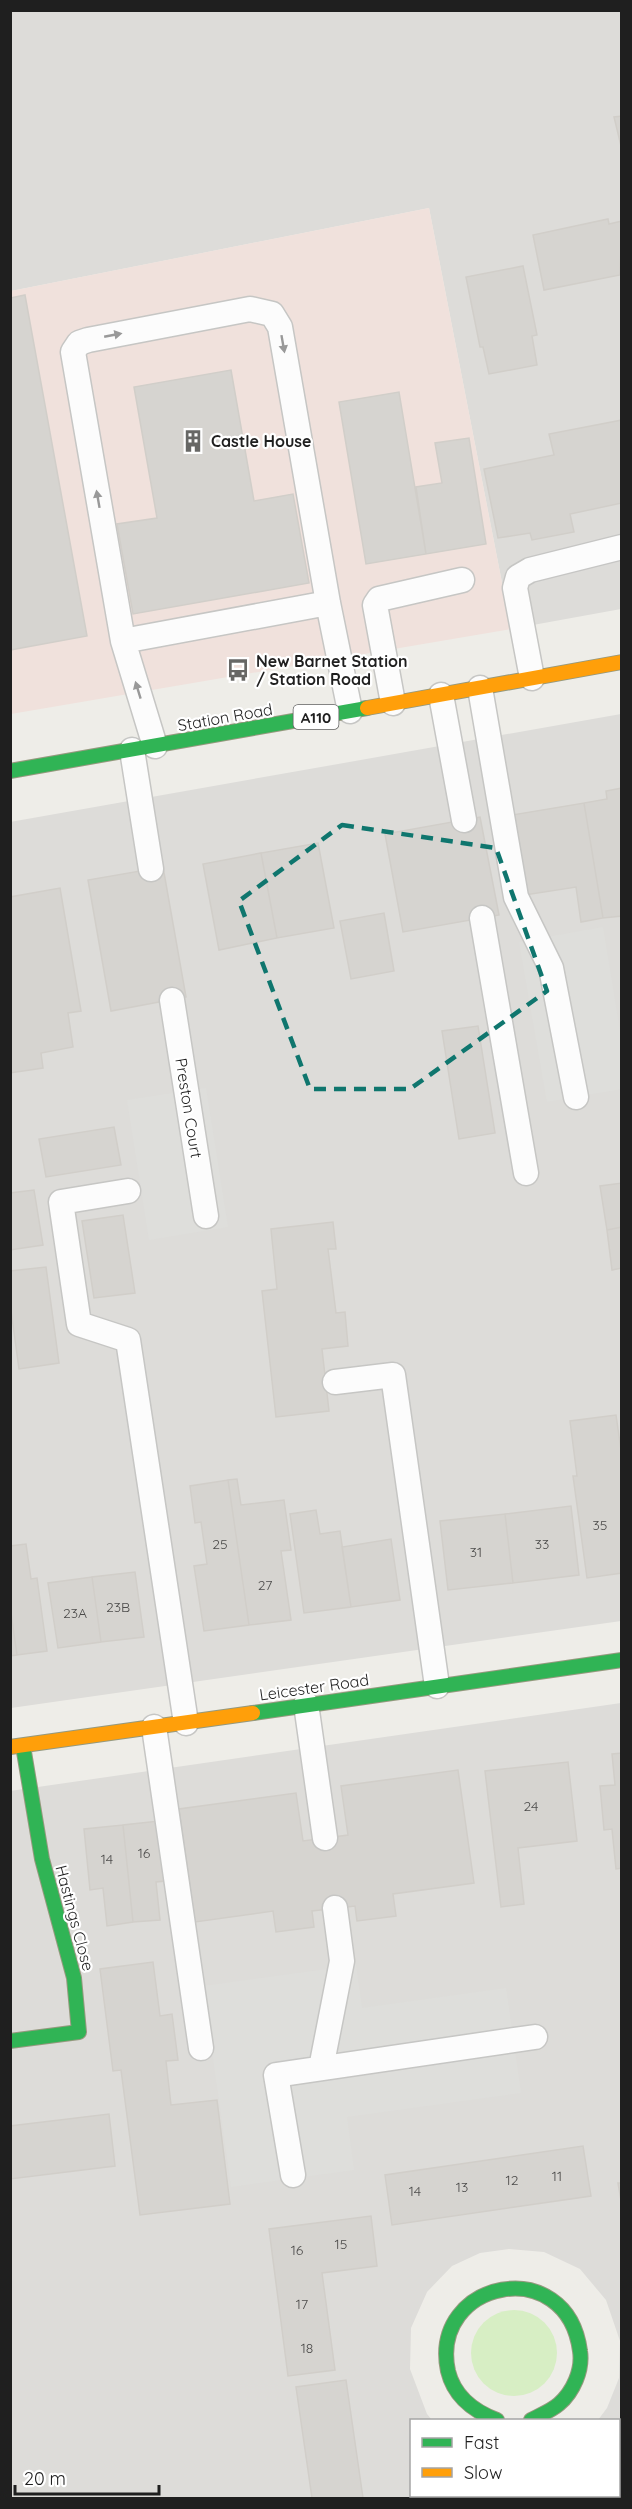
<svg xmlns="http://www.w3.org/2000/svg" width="632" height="2509" font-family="Quicksand,sans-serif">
	<rect width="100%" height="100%" fill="#eeede8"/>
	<!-- residential -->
	<path fill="#dddcd9" d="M11,11H621V609L511,629L429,208L11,291Z
		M621,714V1621L11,1708L10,822Z
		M621,1703V2498H570L569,2496H618V2420H598L607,2408L619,2378L620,2341L606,2300L580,2269L544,2252L509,2249L480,2253L452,2266L427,2292L411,2328L410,2369L427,2414L432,2420H412V2496H503V2498H11L10,1791Z"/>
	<!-- commercial -->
	<path fill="#f0e1dc" d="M429,208L511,629L11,714V291Z"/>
	<!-- grass -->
	<path fill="#d7eec4" d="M471 2353a43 43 0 1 1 86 0a43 43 0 1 1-86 0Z"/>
	<!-- parking -->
	<path fill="#dededb" d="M603,927L621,1038V1089L547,1102L519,942Z
		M206,1088L228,1227L149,1240L127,1100Z
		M356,1965L362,2008L506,1988L521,2093L347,2117L354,2170L231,2187L203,1986Z"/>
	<!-- building -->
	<path fill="#d6d4d0" stroke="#d1cec9" stroke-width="1.5" d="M622,116V150L614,117Z
		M608,219L609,224L622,221L620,275L544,290L533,235Z
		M523,266L537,335L532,336L537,365L489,374L483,347H480L466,277Z
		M25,295L87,636L10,650V298Z
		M231,370L254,501L293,494L309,583L133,614L117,524L157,518L134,387Z
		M399,392L426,554L366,564L339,402Z
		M622,420V503L570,514L574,532L532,540L530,533L498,538L484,469L554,455L549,434Z
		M469,438L486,544L426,554L416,487L442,483L435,443Z
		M622,788V916L603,918L584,803L607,799L606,791Z
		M584,803L603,918L581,922L576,887L525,895L512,815Z
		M480,817L499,915L403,932L385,834Z
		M318,843L334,928L277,938L261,853Z
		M261,853L277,938L219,950L203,864Z
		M163,867L186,997L111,1011L88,880Z
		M60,888L81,1011L68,1013L73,1047L41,1053L43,1068L10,1073V897Z
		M384,913L394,971L351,979L340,921Z
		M478,1026L495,1133L459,1139L442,1031Z
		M114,1127L121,1165L46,1177L39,1139Z
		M622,1183V1227L607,1230L600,1186Z
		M34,1190L43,1245L10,1250V1193Z
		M123,1215L135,1293L94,1298L82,1221Z
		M333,1222L336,1249H328L336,1313L345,1312L348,1346L322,1349L329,1411L276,1417L262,1291L277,1289L271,1229Z
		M622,1227V1268L612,1270L607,1230Z
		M46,1267L59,1363L19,1369L10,1303V1271Z
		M616,1415L622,1457V1573L587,1578L573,1476H577L570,1421Z
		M237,1479L241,1505L284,1500L291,1550L281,1551L291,1620L249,1625L228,1480Z
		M228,1480L249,1625L204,1631L194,1566L207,1564L201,1522L195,1523L190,1486Z
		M571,1506L579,1575L513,1583L505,1514Z
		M316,1510L320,1534L340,1531L351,1607L304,1613L290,1514Z
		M505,1514L513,1583L448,1590L440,1521Z
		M391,1539L400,1600L351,1607L342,1547Z
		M26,1544L31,1579L37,1578L47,1651L17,1655L10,1606V1546Z
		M135,1572L144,1637L101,1642L92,1577Z
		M92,1577L101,1642L58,1648L48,1583Z
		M10,1606L17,1655L10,1656Z
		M622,1753V1868L616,1869L612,1829L604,1830L600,1786L615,1785L612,1754Z
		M568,1762L577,1841L518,1848L524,1904L501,1907L485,1771Z
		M458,1770L474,1883L393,1894L396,1916L357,1921L355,1906L312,1911L314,1927L276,1932L273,1911L195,1922L179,1809L296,1793L303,1841L348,1835L341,1786Z
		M159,1821L166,1881L156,1882L160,1920L133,1922L123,1825Z
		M123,1825L133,1922L107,1926L103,1888L90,1890L84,1829Z
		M153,1962L160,2016L172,2014L178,2060L166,2061L171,2105L217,2100L230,2204L140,2215L121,2070L113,2071L100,1969Z
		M109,2114L115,2166L10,2179V2126Z
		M583,2146L591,2196L392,2225L385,2175Z
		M618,2183H622V2206Z
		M371,2216L377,2266L322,2273L335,2370L288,2376L269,2229Z
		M346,2380L363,2498H312L296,2387Z"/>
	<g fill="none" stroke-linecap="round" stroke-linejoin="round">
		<!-- lane casing -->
		<g stroke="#c6c6c4" stroke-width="27">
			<path id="lane" d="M123,641L328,603
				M532,678L515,588L518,577L530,570L622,547
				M480,688L516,897L551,968L576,1097
				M441,695L464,820
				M393,703L375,605L379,599L462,580
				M155,746L123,641L73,352L79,343L88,340L250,309L272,314L280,327L328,603L350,711
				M132,750L151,869
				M482,918L526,1173
				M172,1000L206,1216
				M128,1191L61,1202L79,1324L128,1340L186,1723
				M335,1382L393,1375L437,1686
				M306,1704L325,1838
				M154,1727L201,2048
				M321,2068L342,1961L335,1908
				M293,2175L276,2075L535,2037"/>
		</g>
		<!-- street casing -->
		<g stroke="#c6c6c4" stroke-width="36">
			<path id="street" d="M535,2496V2498"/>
		</g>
		<!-- fast casing -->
		<g stroke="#95997e" stroke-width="16">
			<path id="fast" d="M10,771L367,708
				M253,1713L622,1660
				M10,2041L79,2032L74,1978L42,1859L23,1746
				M497,2420C473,2411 454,2396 448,2371C429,2280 567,2252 580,2351C583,2370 573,2392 559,2404C551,2411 540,2415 531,2420"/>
		</g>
		<!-- slow casing -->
		<g stroke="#95997e" stroke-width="16">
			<path id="slow" d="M367,708L622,662
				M10,1747L253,1713"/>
		</g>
		<!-- lane -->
		<use href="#lane" stroke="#fcfcfc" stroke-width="24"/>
		<!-- street -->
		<use href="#street" stroke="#fcfcfc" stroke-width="33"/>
		<!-- fast -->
		<use href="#fast" stroke="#30b455" stroke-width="14"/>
		<!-- slow -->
		<use href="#slow" stroke="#ff9f0a" stroke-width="14"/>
	</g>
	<!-- one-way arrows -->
	<defs><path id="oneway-solid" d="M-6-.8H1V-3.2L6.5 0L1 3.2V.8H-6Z" transform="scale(1.5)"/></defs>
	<g fill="#999">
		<use href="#oneway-solid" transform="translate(113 335) rotate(-11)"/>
		<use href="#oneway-solid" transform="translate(283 344) rotate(80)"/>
		<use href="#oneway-solid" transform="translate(98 499) rotate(-100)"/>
		<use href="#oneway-solid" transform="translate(138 690) rotate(-107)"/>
	</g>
	<!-- marked area -->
	<path fill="none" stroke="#0f766e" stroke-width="4.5" stroke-dasharray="12 8" stroke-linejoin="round" d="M342,825L496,848L547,991L410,1089H310L239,901Z"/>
	<!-- icons -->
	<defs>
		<g id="building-bare" transform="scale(1.8)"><path d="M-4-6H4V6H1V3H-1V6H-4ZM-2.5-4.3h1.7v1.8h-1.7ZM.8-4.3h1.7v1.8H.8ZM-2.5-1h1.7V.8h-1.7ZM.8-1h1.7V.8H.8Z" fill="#676765" stroke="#fff" stroke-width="2.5" paint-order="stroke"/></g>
		<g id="bus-bare" transform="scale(1.8)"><path d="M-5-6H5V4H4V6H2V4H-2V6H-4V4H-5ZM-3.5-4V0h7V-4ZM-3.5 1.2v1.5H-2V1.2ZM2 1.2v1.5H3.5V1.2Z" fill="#676765" stroke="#fff" stroke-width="2.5" paint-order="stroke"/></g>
	</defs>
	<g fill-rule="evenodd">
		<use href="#building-bare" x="193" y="441"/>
		<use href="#bus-bare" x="238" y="670"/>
	</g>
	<g text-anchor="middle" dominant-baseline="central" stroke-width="4.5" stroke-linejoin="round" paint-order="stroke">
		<!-- number labels -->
		<g font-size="14" fill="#4d4c4b">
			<text x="600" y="1525">35</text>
			<text x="220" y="1544">25</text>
			<text x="542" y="1544">33</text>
			<text x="476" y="1552">31</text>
			<text x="265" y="1585">27</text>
			<text x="118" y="1607">23B</text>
			<text x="75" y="1613">23A</text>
			<text x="531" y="1806">24</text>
			<text x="144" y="1853">16</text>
			<text x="107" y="1859">14</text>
			<text x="557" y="2176">11</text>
			<text x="512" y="2180">12</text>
			<text x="462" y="2187">13</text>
			<text x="415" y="2191">14</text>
			<text x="341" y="2244">15</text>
			<text x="297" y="2250">16</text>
			<text x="302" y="2304">17</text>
			<text x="307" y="2348">18</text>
		</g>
		<!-- shield labels -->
		<rect fill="#fff" stroke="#626262" stroke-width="1.5" x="293.5" y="705" width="45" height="24" rx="4.5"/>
		<g font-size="15" font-weight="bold" fill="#1f1f1f">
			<text x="316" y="717">A110</text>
		</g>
		<!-- poi labels -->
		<g font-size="16" font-weight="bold" fill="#1f1f1f" stroke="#fff" text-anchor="start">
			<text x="211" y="441">Castle House</text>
			<text x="256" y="661">New Barnet Station<tspan x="256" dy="18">/ Station Road</tspan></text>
		</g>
		<!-- street labels -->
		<g font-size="16" fill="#1f1f1f" stroke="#fff">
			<text transform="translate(225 717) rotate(-10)">Station Road</text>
			<text transform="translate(189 1108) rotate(81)">Preston Court</text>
			<text transform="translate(314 1687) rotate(-8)">Leicester Road</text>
			<text transform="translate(75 1918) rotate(75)">Hastings Close</text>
		</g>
	</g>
	<!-- border -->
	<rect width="632" height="2509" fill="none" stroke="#1f1f1f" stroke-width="24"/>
	<!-- legend -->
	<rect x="410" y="2419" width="210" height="78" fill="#ffffff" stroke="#a5a5a5" stroke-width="1.5"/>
	<rect x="422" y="2438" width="30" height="9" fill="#30b455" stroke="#a5a5a5" stroke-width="1.5"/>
	<text x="464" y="2449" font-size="18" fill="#1f1f1f">Fast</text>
	<rect x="422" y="2468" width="30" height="9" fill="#ff9f0a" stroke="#a5a5a5" stroke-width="1.5"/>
	<text x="464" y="2479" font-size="18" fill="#1f1f1f">Slow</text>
	<!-- scale -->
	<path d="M15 2485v9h144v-9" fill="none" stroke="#1f1f1f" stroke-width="3"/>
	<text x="24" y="2485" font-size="18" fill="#1f1f1f" stroke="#ffffff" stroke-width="4.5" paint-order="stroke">20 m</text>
</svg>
